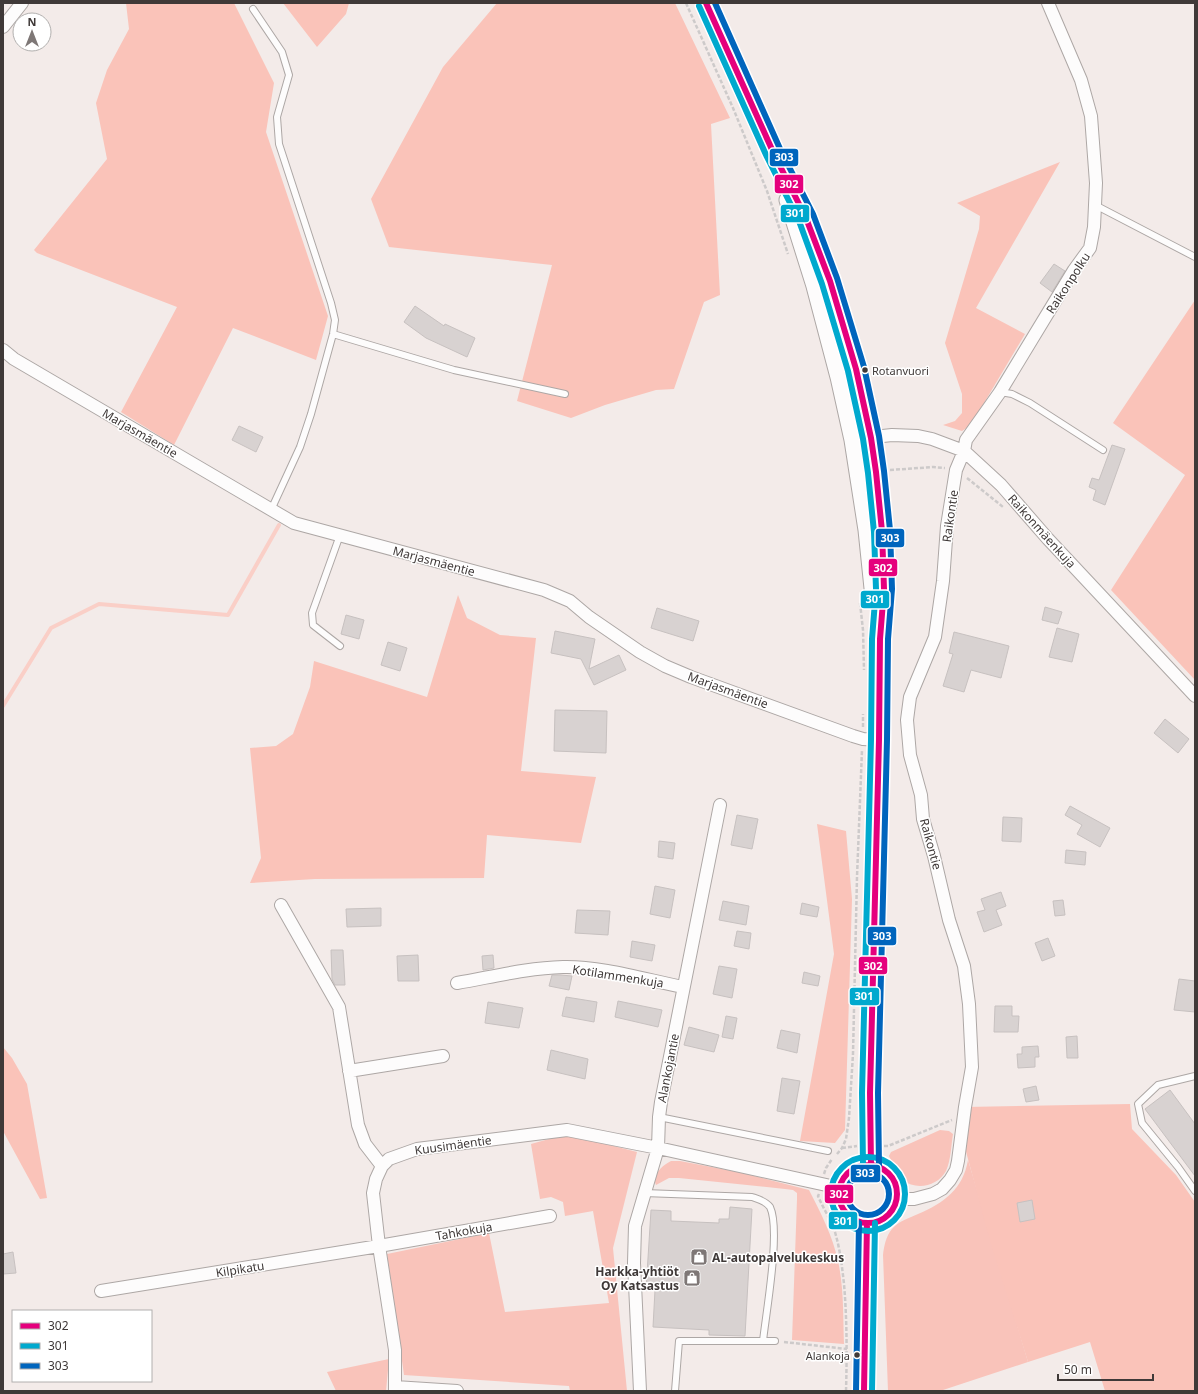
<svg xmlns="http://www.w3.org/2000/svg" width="1198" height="1394" font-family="'Noto Sans',sans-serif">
	<rect width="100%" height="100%" fill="#f3ebe9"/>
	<!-- green -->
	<path fill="#f9c3ba" d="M940,1130L949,1131L953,1134C951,1146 951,1160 946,1171C938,1186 916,1191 903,1180C896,1174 893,1164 889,1156L891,1152Z
		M567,1134L637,1152L613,1248L627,1391H570L569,1386L404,1375L387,1254L489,1233L505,1312L609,1303L593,1211L565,1216L563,1202L551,1197L540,1199L531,1144Z
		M968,1160L1028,1362L940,1391H888L883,1255C884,1246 886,1236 892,1229C899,1221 909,1218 918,1214C944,1203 963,1189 968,1160Z
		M671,1161H680L743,1173L809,1190C821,1213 833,1237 838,1261C844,1288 843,1317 844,1344L792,1340L797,1199V1193L793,1190L785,1189L679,1178H669L656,1185C651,1175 663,1165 671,1161Z
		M389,1359L386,1391H336L327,1372Z"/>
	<!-- forest -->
	<path fill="#fac3b9" d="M126,3H234L274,83L266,132L328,316L316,360L233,328L174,445L121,412L177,307L37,253L34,250L107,159L96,103L107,70L129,29Z
		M283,3H349L346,14L317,47Z
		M497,3H675L730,118L711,124L720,295L704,302L674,389L656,390L605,405L571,418L517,401L552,265L389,247L371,199L443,67Z
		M1060,162L976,308L1025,334L971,425L962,431L943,425L955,421L962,413V394L945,343L979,229L980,216L957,203Z
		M1195,300V680L1111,590L1185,475L1113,423Z
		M458,595L467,618L500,635L536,638L521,771L596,777L581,843L487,835L484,878L315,879L250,883L261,858L250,748L276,746L293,734L310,687L314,661L427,697Z
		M817,824L846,831L852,899L845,1130L835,1143L800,1141L834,954Z
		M3,1047L12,1058L27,1084L47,1198L40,1199L3,1131Z
		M1130,1104L1132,1129L1176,1175L1195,1202V1391H1105L1090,1342L1028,1362L989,1237L961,1133L965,1107Z"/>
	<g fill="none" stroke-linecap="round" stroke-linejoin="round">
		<!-- stream -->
		<path stroke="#facfc7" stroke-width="4" d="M3,706L51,628L99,604L228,615L279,525"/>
	</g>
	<!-- building -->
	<path fill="#d8d2d1" stroke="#c7c1c0" d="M1054,264L1065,271L1052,292L1040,283Z
		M415,306L444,326L445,324L475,338L467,357L426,338L404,322Z
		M239,426L263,437L256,452L232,440Z
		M1112,445L1125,449L1105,505L1093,500L1096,490L1089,487L1092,478L1099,480Z
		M1045,607L1062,612L1058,624L1042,620Z
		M657,608L699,621L693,641L651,628Z
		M346,615L364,620L359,639L341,634Z
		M1057,628L1079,634L1072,662L1049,657Z
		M555,631L595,639L589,669L619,655L626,670L594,685L581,659L551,653Z
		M954,632L1009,646L1001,678L971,670L964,692L943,686L953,654L949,653Z
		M388,642L407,648L400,671L381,665Z
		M555,710L607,711L606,753L554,751Z
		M1165,719L1189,739L1178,753L1154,733Z
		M1070,806L1110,828L1100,847L1077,834L1082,825L1065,815Z
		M737,815L758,819L752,849L731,845Z
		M1003,817L1022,818L1021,842L1002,841Z
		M659,841L675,843L673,859L658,857Z
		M1066,850L1086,852L1085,865L1065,863Z
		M655,886L675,890L670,918L650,914Z
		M1001,892L1006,906L996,910L1002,925L984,932L977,912L985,910L981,899Z
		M1063,900L1065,915L1055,916L1053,901Z
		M723,901L749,906L746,925L719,920Z
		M802,903L819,907L817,917L800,914Z
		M381,908V926L347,927L346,909Z
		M577,910L610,911L608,935L575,933Z
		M737,931L751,933L749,949L734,946Z
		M1048,938L1055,956L1042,961L1035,943Z
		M632,941L655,945L652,961L630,957Z
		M331,950H343L345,985H335L332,979Z
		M418,955L419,981H398L397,956Z
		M493,955L494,968L483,970L482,956Z
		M719,966L737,969L732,998L713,994Z
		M804,972L820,976L818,986L802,983Z
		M552,975H560L572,976L569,990L549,986Z
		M1179,979L1195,981V1012L1174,1010Z
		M566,997L597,1002L594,1022L562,1016Z
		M618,1001L662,1010L658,1027L615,1017Z
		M488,1002L523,1008L519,1028L485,1023Z
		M995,1006H1012V1016H1019L1018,1032H994Z
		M726,1016L737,1018L733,1039L722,1037Z
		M689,1027L719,1035L714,1052L684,1045Z
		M781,1030L800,1034L797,1053L777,1048Z
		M1077,1036L1078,1058H1067L1066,1037Z
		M1038,1046L1039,1057H1035V1067L1018,1068L1017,1054H1022V1047Z
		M551,1050L588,1059L585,1079L547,1070Z
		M782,1078L800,1081L794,1114L777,1111Z
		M1036,1086L1039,1100L1026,1102L1023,1089Z
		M1170,1090L1195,1124V1176L1145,1109Z
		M1032,1200L1035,1219L1020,1222L1017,1203Z
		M730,1207L752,1209L745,1336L709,1335V1330L653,1327L655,1290H646L651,1210L671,1211V1221L719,1223V1219H729Z
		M13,1252L16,1273L3,1274V1254Z"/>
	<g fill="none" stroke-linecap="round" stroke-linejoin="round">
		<!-- service casing -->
		<g stroke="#ada7a5" stroke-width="8">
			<path id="service" d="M253,9L282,52L289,75L277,117L279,144L331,303L335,320L333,334L311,414L300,447L271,510
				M1095,205L1195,257
				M333,334L454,370L565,394
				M1000,392L1012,394L1030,403L1103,450
				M340,646L313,625L312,613L340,535
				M1195,1076L1158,1085L1138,1104L1142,1123L1178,1167L1195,1191
				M659,1117L828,1151
				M644,1193L752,1197C758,1199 766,1201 770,1207C781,1230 766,1313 763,1341
				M675,1391L679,1341H775"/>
		</g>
		<!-- minor casing -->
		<g stroke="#ada7a5" stroke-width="14">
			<path id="minor" d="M3,27L22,3
				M3,350L14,359L294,523L544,590L570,601L589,617L640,652L665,666L691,677L853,736L863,739L879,740
				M864,438L892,435L918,436L932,439L964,451L1001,485L1048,539L1195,696
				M720,805L661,1102L659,1117L658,1148L840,1188
				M281,905L339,1007L358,1125L365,1144L382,1166
				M457,983C492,977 527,968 563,967C600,966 647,980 683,987
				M349,1071L443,1056
				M897,1199H914L933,1194L942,1189L950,1180L956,1170L958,1161L965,1107L972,1067L969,1004L964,966L949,920L934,856L923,819L921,795L910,755L907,720L910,697L935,637L943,581L947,526L956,470L964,451L966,440L1000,392L1074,270L1090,248L1094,227L1096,183L1091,116L1081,80L1048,3
				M101,1291L379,1246L550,1216
				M395,1387L457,1391
				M395,1391V1350L379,1246L373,1193L376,1179L382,1166L389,1159L417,1149L567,1130L658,1148L635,1226L634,1263L640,1391"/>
		</g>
		<!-- secondary casing -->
		<g stroke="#ada7a5" stroke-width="19">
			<path id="secondary" d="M706,3L774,154L806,218L830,281L856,369L871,438L876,472L882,531L884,589L880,639L879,740L870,1093L871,1165
				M788,200L815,286L839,377L853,440L867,530L874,598
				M839 1194a29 29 0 1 1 58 0a29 29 0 1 1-58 0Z
				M864,1391L867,1223"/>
		</g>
		<!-- path -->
		<path stroke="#cdcaca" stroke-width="2.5" stroke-dasharray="4 2" stroke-linecap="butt" d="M686,3L733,108L767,191L788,254
			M890,470L933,467L945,468
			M967,478L1003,507
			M860,603L863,630L864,670
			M863,727V714
			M884,1146H888L952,1120
			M842,1148L857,1146
			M837,1154L842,1148L846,1139L849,1118L853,1054L857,877L862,750
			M824,1174L826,1168L832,1159
			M819,1194L818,1196C823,1208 831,1220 835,1232C840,1249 842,1266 844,1284C847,1319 847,1355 846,1391
			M784,1342L847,1349"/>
		<!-- service -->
		<use href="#service" stroke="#fdfcfc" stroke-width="6"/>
		<!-- minor -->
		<use href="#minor" stroke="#fdfcfc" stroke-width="12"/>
		<!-- secondary -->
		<use href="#secondary" stroke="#fdfcfc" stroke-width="17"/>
		<!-- bus-1 casing -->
		<g stroke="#fff" stroke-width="9">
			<path id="bus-1" d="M706,3L774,154L806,218L830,281L856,369L871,438L876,472L882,531L884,589L880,639L879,740L870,1093L871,1165
				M839 1194a29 29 0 1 1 58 0a29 29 0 1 1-58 0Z
				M864,1391L867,1223"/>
		</g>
		<!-- bus-2 casing -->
		<g stroke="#fff" stroke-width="9">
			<path id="bus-2" d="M699,6L767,157L799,221L822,284L848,371L863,439L868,473L874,532L876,589L872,639L871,740L862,1093L863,1165
				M831 1194a37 37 0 1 1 74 0a37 37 0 1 1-74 0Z
				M872,1391L875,1223"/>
		</g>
		<!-- bus-3 casing -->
		<g stroke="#fff" stroke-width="9">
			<path id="bus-3" d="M715,3L781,151L813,214L837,278L864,367L879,436L884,471L890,530L892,589L888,639L887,740L878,1093L879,1165
				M847 1194a21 21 0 1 1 42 0a21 21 0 1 1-42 0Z
				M856,1391L859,1223"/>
		</g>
		<!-- bus-1 -->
		<use href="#bus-1" stroke="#e5007d" stroke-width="6"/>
		<!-- bus-2 -->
		<use href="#bus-2" stroke="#00a9ce" stroke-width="6"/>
		<!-- bus-3 -->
		<use href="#bus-3" stroke="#0065bd" stroke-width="6"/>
	</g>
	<!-- icons -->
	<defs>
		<g id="shop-square" transform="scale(0.9)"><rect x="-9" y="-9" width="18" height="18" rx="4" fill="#7e7776" stroke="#fff"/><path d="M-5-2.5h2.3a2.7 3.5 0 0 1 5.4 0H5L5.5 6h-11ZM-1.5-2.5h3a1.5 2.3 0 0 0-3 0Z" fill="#fff"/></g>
	</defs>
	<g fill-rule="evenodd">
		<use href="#shop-square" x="699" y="1257"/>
		<use href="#shop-square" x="692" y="1278"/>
	</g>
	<!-- markers -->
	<g fill="#3f3938" stroke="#fff" stroke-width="1.5">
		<circle cx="865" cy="370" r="3.5"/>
		<circle cx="857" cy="1355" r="3.5"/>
	</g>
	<g text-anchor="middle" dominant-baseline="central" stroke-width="3" stroke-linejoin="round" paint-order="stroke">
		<!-- bus labels -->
		<g font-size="11" fill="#3f3938" stroke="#fff" text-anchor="start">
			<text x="872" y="370">Rotanvuori</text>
			<text x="850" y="1355" text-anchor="end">Alankoja</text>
		</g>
		<!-- street labels -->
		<g font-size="12" fill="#3f3938" stroke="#fff">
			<text transform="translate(1068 283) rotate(-57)">Raikonpolku</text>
			<text transform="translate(140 433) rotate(30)">Marjasmäentie</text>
			<text transform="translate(950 516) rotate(-82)">Raikontie</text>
			<text transform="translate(1042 531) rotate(48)">Raikonmäenkuja</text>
			<text transform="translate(434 561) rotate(15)">Marjasmäentie</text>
			<text transform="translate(728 690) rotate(20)">Marjasmäentie</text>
			<text transform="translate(931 844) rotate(75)">Raikontie</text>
			<text transform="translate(618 976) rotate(9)">Kotilammenkuja</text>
			<text transform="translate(668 1068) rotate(-79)">Alankojantie</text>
			<text transform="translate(453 1145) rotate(-8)">Kuusimäentie</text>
			<text transform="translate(464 1231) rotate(-10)">Tahkokuja</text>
			<text transform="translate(240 1269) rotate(-9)">Kilpikatu</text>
		</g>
		<!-- poi labels -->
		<g font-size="12" font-weight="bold" fill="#3f3938" stroke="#fff" text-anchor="start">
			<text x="712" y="1257">AL-autopalvelukeskus</text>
			<text x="679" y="1271" text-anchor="end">Harkka-yhtiöt<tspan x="679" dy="14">Oy Katsastus</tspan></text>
		</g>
	</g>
	<g stroke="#fff" stroke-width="1.5">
		<rect x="769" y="148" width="30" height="19" rx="4" fill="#0065bd"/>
		<rect x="774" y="174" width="30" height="20" rx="4" fill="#e5007d"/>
		<rect x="780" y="204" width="30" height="19" rx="4" fill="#00a9ce"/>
		<rect x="875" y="528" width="30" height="20" rx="4" fill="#0065bd"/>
		<rect x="868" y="558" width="30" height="19" rx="4" fill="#e5007d"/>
		<rect x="860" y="590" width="30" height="19" rx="4" fill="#00a9ce"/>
		<rect x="867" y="926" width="30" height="20" rx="4" fill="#0065bd"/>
		<rect x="858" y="956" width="30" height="19" rx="4" fill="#e5007d"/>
		<rect x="849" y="987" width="31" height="19" rx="4" fill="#00a9ce"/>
		<rect x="850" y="1164" width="31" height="19" rx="4" fill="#0065bd"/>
		<rect x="824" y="1184" width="30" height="20" rx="4" fill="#e5007d"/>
		<rect x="828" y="1211" width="30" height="19" rx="4" fill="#00a9ce"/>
	</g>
	<g font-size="11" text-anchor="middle" font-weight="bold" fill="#fff">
		<text x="784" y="161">303</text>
		<text x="789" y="188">302</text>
		<text x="795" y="217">301</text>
		<text x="890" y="542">303</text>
		<text x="883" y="572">302</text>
		<text x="875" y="603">301</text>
		<text x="882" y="940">303</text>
		<text x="873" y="970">302</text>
		<text x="864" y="1000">301</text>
		<text x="865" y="1177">303</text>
		<text x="839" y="1198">302</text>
		<text x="843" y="1225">301</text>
	</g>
	<!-- border -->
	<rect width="1198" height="1394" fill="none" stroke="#3f3938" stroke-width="8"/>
	<!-- legend -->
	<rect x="12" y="1310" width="140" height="72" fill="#ffffff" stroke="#b2b0af"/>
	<rect x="20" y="1323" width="20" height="6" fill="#e5007d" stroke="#b2b0af"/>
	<text x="48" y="1330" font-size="12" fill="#3f3938">302</text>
	<rect x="20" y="1343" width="20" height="6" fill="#00a9ce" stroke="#b2b0af"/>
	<text x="48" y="1350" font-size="12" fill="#3f3938">301</text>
	<rect x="20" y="1363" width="20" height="6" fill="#0065bd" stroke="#b2b0af"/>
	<text x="48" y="1370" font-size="12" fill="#3f3938">303</text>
	<!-- north arrow -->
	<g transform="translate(32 32)"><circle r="19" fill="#ffffff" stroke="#b2b0af"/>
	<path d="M0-3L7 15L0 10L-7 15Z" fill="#7e7776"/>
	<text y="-6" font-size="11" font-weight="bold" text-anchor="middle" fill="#3f3938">N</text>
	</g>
	<!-- scale -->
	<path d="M1058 1374v6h95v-6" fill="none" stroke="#3f3938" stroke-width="2"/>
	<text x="1064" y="1374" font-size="12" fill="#3f3938" stroke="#ffffff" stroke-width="3" paint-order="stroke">50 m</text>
</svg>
